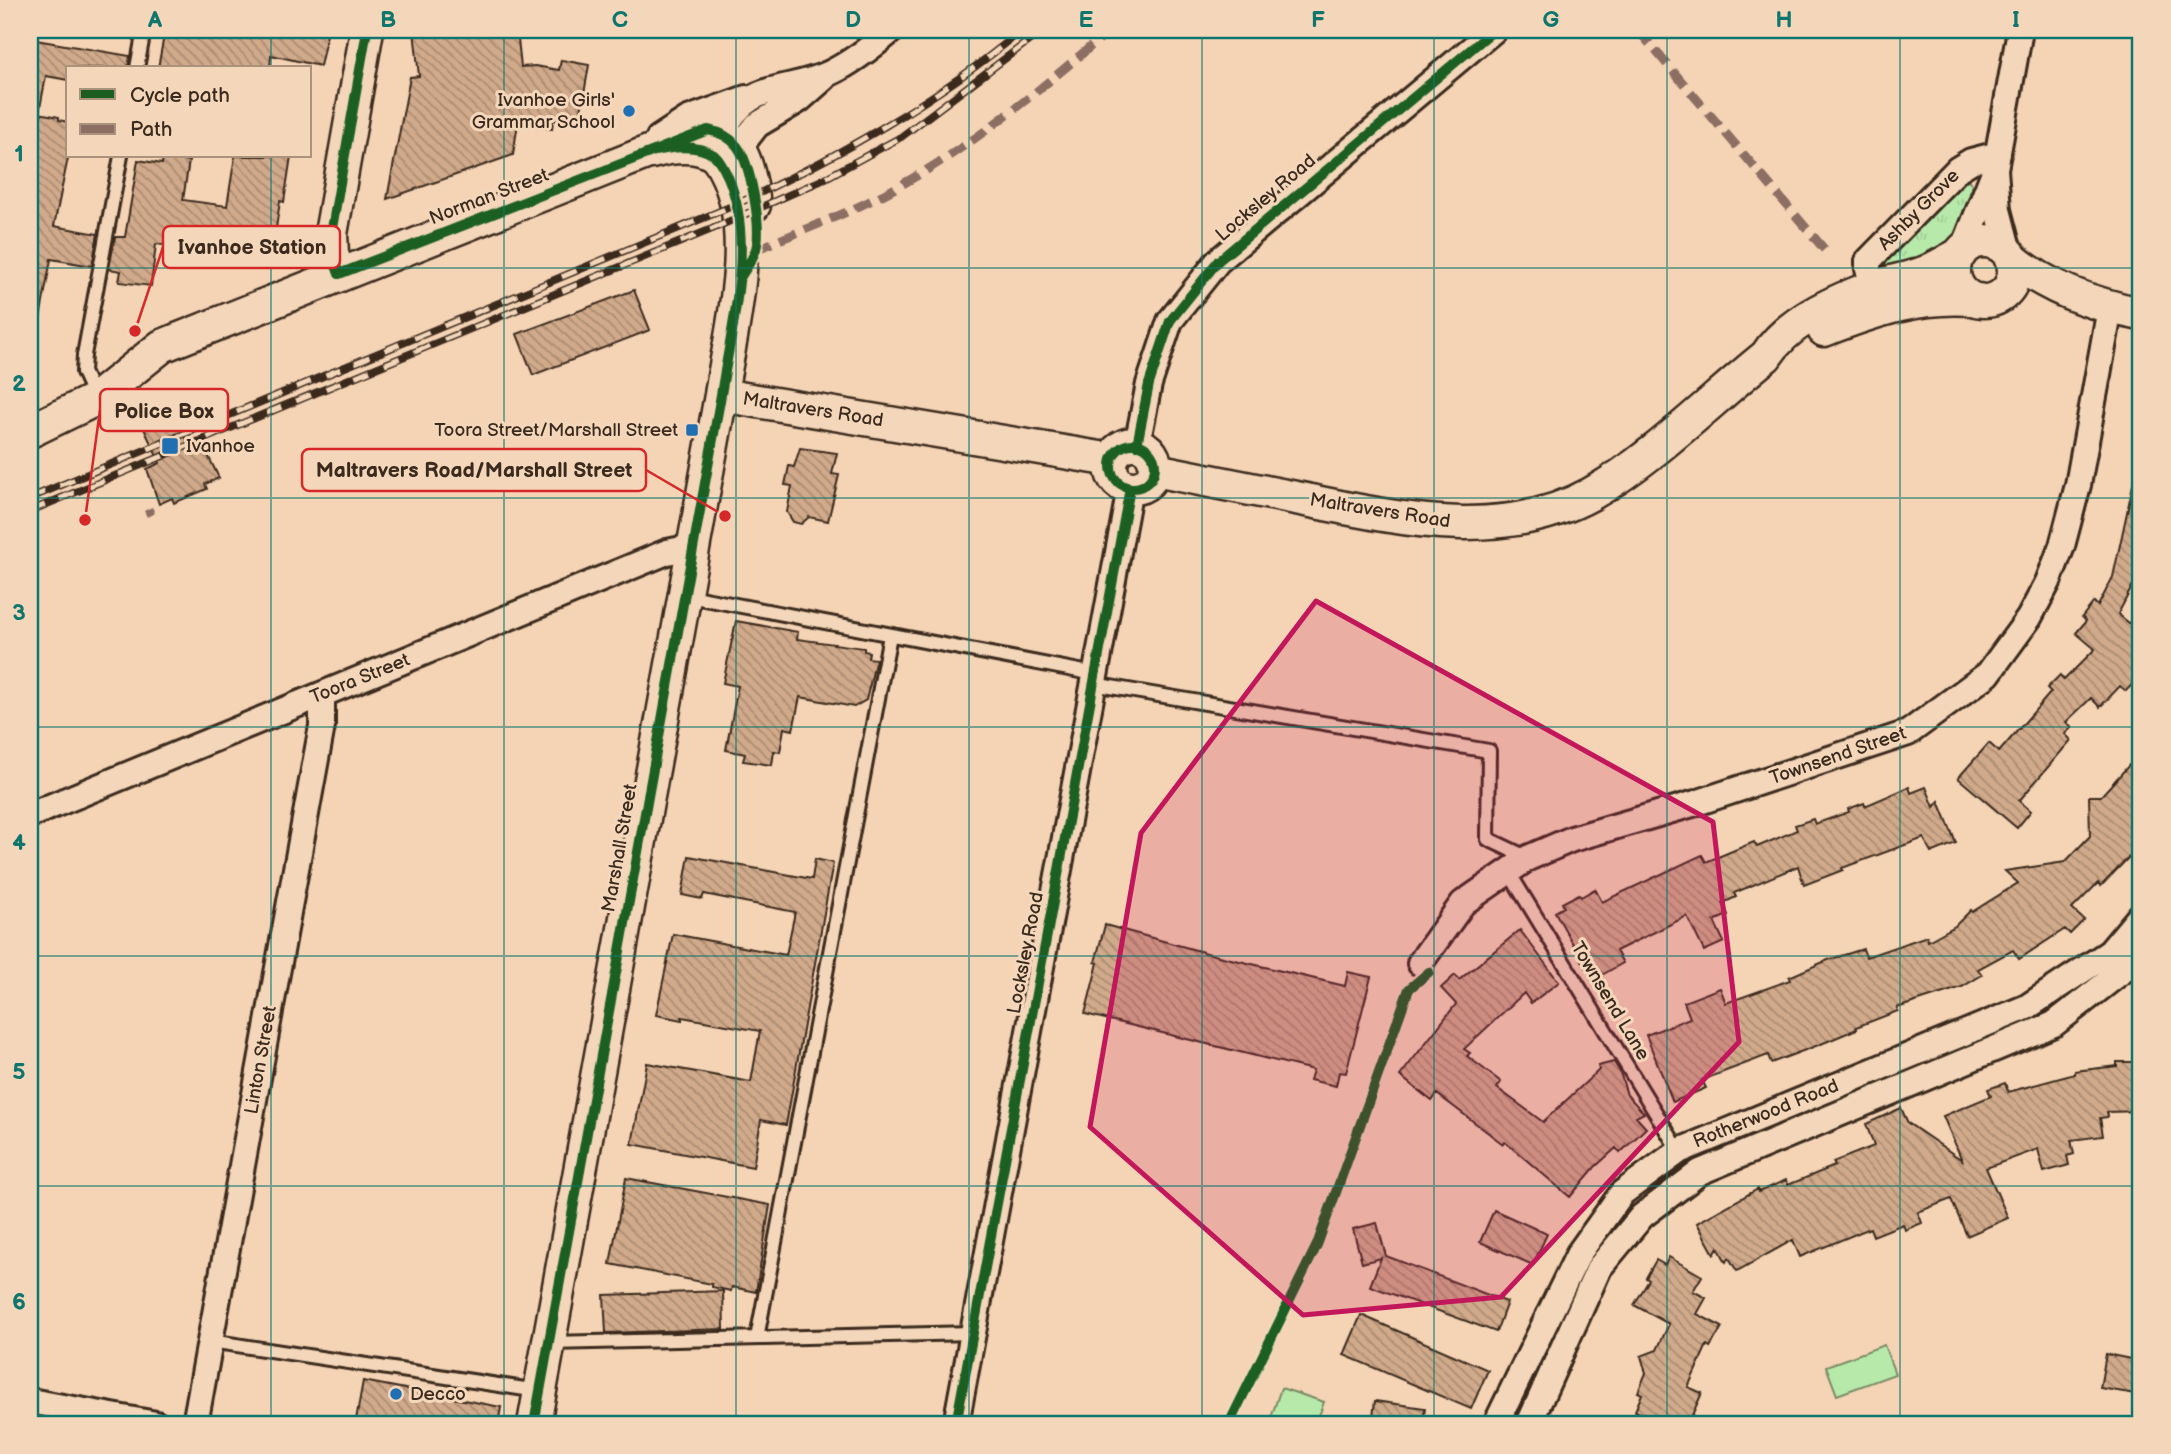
<svg xmlns="http://www.w3.org/2000/svg" width="2171" height="1454" font-family="'Balsamiq Sans',sans-serif">
	<defs>
		<pattern id="grass-tufts" width="24" height="20" patternUnits="userSpaceOnUse" patternTransform="scale(1.75)"><rect width="24" height="20" fill="#b7e9aa"/><path d="M3 7l-1-3M5 7V3M7 7l1-3M15 17l-1-3M17 17v-4M19 17l1-3" fill="none" stroke="#9ec892"/></pattern>
		<pattern id="building-back-hatch" width="6" height="6" patternUnits="userSpaceOnUse" patternTransform="scale(1.75)"><rect width="6" height="6" fill="#d1aa8b"/><path d="M-1 5l2 2M0 0l6 6M5-1l2 2" fill="none" stroke="#ab8b71"/></pattern>
	</defs>
	<rect width="100%" height="100%" fill="#f5d4b6"/>
	<filter id="ink" filterUnits="userSpaceOnUse"><feTurbulence type="fractalNoise" baseFrequency=".0143" numOctaves="2"/><feDisplacementMap in="SourceGraphic" scale="14" xChannelSelector="R" yChannelSelector="G"/><feConvolveMatrix kernelMatrix="1 2 1 2 8 2 1 2 1" color-interpolation-filters="sRGB"/></filter>
	<g filter="url(#ink)">
		<!-- grass -->
		<path fill="url(#grass-tufts)" stroke="#798a64" stroke-width="2" d="M1967,179L1972,184C1967,207 1958,248 1934,260C1923,265 1893,268 1880,270L1882,264Z"/>
		<!-- garden -->
		<path fill="#b7e9aa" stroke="#798a64" stroke-width="2" d="M1884,1345L1895,1374L1837,1395L1826,1366Z
			M1281,1388L1324,1402L1316,1424H1269Z"/>
		<!-- building -->
		<path fill="url(#building-back-hatch)" stroke="#3b2a1e" stroke-width="2" d="M165,30H328L320,66L271,55L270,68H158Z
			M423,30H499L500,32L517,30L521,67L535,66L559,70L561,60L589,65L580,117L567,114L565,122L553,120L552,129L518,123L513,155L387,199L410,77L419,76L414,31Z
			M30,39L130,56L128,68H68V80L46,76L39,113L59,117V120L68,122V158L54,226L98,234L92,266L51,259L39,324L30,323Z
			M235,156H291L284,202L280,201L275,235L229,228L225,253L156,244L151,286L119,282L121,271L109,269L115,237H125L138,160L162,164L163,157L189,161L183,200L227,206Z
			M634,290L650,330L533,375L517,334Z
			M169,395L191,450L203,445L219,478L205,484L207,489L174,503L172,498L159,504L147,469L160,463L135,409Z
			M800,448L837,453L832,474L839,475L828,521L809,517L801,524L793,522L787,512L792,486L785,485L789,466L794,467Z
			M2134,480L2141,481V587L2133,585L2118,614L2141,633L2135,643L2140,654V676L2126,691L2120,686L2100,707L2091,698L2066,722L2072,727L2065,734L2071,740L2019,801L2031,811L2017,828L1958,778L1989,743L1999,752L2051,692L2047,688L2060,675L2064,680L2095,649L2076,633L2086,621L2082,617L2094,602L2098,606L2113,577Z
			M736,621L798,632L797,639L864,648V651L869,652L868,658L876,659L866,700L854,707L800,697L793,730L784,728L780,752L774,751L772,765L743,761L745,754L726,750L738,686L723,683Z
			M2141,752V868L2129,857L2101,886L2098,883L2072,909L2084,920L2070,934L2065,929L2019,959L2013,950L1978,969L1982,975L1962,987L1897,1008L1898,1011L1856,1027L1857,1029L1821,1044L1771,1063L1768,1055L1702,1080L1706,1088L1673,1102L1646,1035L1690,1018L1684,1002L1720,988L1726,1003L1790,980L1789,977L1828,960L1863,949L1866,957L1927,936L1928,941L1955,926L1971,910L1972,912L2018,883L2005,871L2065,862L2090,836L2089,796H2101Z
			M1909,787L1911,793L1926,787L1934,807L1939,801L1956,843L1931,853L1924,838L1842,868L1843,870L1804,885L1798,866L1734,893L1736,897L1723,903L1728,915L1714,921L1724,942L1704,951L1687,916L1616,951L1623,963L1593,980L1555,912L1564,907L1562,903L1579,894L1581,897L1595,889L1602,902L1702,855L1706,862L1754,842L1757,847L1797,830L1795,825L1813,819L1815,824L1849,812L1848,809L1864,803L1865,806Z
			M689,856L812,879L815,859L833,863L786,1125L761,1120L753,1167L632,1144L647,1063L751,1082L760,1031L682,1017V1020L656,1015L673,934L786,955L795,912L704,894L702,899L682,895Z
			M1105,925L1214,955L1345,986L1348,972L1371,977L1346,1073L1339,1072L1336,1086L1310,1080L1313,1070L1085,1014L1098,963L1095,962Z
			M1520,930L1559,982L1531,1003L1524,993L1464,1049L1470,1053L1467,1056L1501,1082L1497,1088L1543,1122L1599,1070L1598,1066L1614,1062L1620,1072L1627,1095L1644,1113L1636,1117L1646,1128L1620,1153L1616,1148L1595,1167L1570,1197L1505,1142L1503,1144L1437,1094L1432,1101L1400,1076L1456,1004L1441,988L1455,975L1459,980Z
			M2117,1062H2141V1111L2107,1112L2108,1117L2100,1118L2103,1136L2071,1140L2074,1154L2067,1156L2069,1165L2044,1172L2038,1149L1986,1168L2008,1218L1967,1236L1951,1199L1918,1212L1922,1223L1905,1230L1903,1224L1873,1236L1870,1228L1800,1257L1793,1240L1737,1271L1729,1258L1726,1262L1718,1247L1714,1254L1697,1223L1758,1189L1759,1192L1786,1180L1788,1185L1835,1166L1833,1162L1874,1146L1866,1124L1901,1108L1908,1123L1962,1160L1943,1116L1991,1096L1988,1089L2005,1083L2008,1092L2075,1074V1071L2117,1066Z
			M626,1178L770,1205L756,1292L732,1287L731,1291L712,1287V1284L610,1264Z
			M1494,1210L1547,1234L1533,1265L1480,1242Z
			M1377,1223L1386,1256L1507,1302L1496,1332L1370,1286L1381,1258L1362,1263L1353,1229Z
			M1669,1257L1702,1276L1693,1291L1706,1298L1697,1314L1722,1327L1710,1347L1707,1345L1688,1387L1702,1393L1688,1424H1665L1635,1411L1642,1394L1638,1392L1646,1373L1641,1356L1657,1350L1669,1324L1634,1305L1649,1280L1646,1278L1656,1260L1665,1265Z
			M723,1291L724,1329L606,1333L604,1295Z
			M1361,1315L1488,1370L1471,1409L1344,1355Z
			M2106,1354L2141,1361V1395L2100,1388Z
			M363,1381L501,1407L498,1424H380L356,1420Z
			M1375,1401L1425,1408L1423,1424H1372Z"/>
		<g fill="none" stroke-linecap="round" stroke-linejoin="round">
			<!-- service casing -->
			<g stroke="#3b2a1e" stroke-width="18">
				<path id="service" d="M137,68L144,30
					M95,398L83,372L84,355L121,156
					M684,595L1095,674
					M1093,684L1489,751L1488,839L1528,858
					M1508,871L1679,1151
					M757,1338L890,635
					M210,1341L538,1391
					M550,1343L973,1333"/>
			</g>
			<!-- minor casing -->
			<g stroke="#3b2a1e" stroke-width="30">
				<path id="minor" d="M722,134C746,80 785,94 830,73C853,62 873,46 892,30
					M659,138L688,119L746,98
					M739,148L757,125L799,100L824,78
					M1963,250L1994,172
					M2010,256L1998,210L1995,169L2020,30
					M1874,287L1868,269V261L1958,169L1971,161L1998,154
					M1137,445L1149,384L1170,321L1218,261L1494,30
					M30,815L667,552L692,547
					M1420,963L1463,903L1528,858L1572,839L1696,803L1908,733L1988,674L2029,618L2048,582L2062,546L2078,485L2110,308
					M30,1401L156,1424
					M195,1424L322,726V695
					M956,1424L1130,488
					M1496,1424L1579,1253L1622,1193L1679,1151L2027,1007L2110,952L2141,915
					M1529,1424L1599,1268L1642,1216L1700,1172L2054,1024L2126,968L2141,951"/>
			</g>
			<!-- tertiary casing -->
			<g stroke="#3b2a1e" stroke-width="37">
				<path id="tertiary" d="M1954 271a30 30 0 1 1 60 0a30 30 0 1 1-60 0Z
					M2010,257C2047,289 2095,305 2141,314
					M339,274L332,254L331,234L367,30
					M1824,330C1873,311 1925,293 1979,300
					M721,395L1112,460
					M30,431L96,399L162,346L701,131C743,124 750,176 754,205
					M1111 466a22 22 0 1 1 44 0a22 22 0 1 1-44 0Z
					M1155,470C1205,480 1255,490 1306,500C1399,519 1502,543 1591,494C1653,459 1710,401 1766,356C1788,321 1836,300 1874,287C1891,281 1909,279 1926,272C1938,267 1949,260 1960,254
					M534,1424L721,395C731,328 756,242 728,177C724,169 721,161 714,155C696,143 670,147 651,152"/>
			</g>
			<!-- service -->
			<use href="#service" stroke="#f4d7ba" stroke-width="12"/>
			<!-- minor -->
			<use href="#minor" stroke="#f4d7ba" stroke-width="24"/>
			<!-- tertiary -->
			<use href="#tertiary" stroke="#f4d7ba" stroke-width="32"/>
			<!-- rail casing -->
			<g stroke="#3b2a1e" stroke-width="8">
				<path id="rail" d="M30,498L737,204C838,156 936,102 1022,30
					M30,511L712,229L820,181L901,137L1043,30"/>
			</g>
			<!-- rail -->
			<use href="#rail" stroke="#f4d7ba" stroke-width="5" stroke-dasharray="16" stroke-linecap="butt"/>
			<!-- quiet -->
			<path stroke="#8d6e63" stroke-width="9" stroke-dasharray="18 9" stroke-linecap="butt" d="M1638,30L1830,256
				M755,250C793,234 831,220 868,202C958,159 1035,94 1110,30
				M148,509L151,515"/>
			<!-- cycleway casing -->
			<g stroke="#f4d7ba" stroke-width="15">
				<path id="cycleway" d="M367,30L331,234L332,254L339,274L708,130C719,132 730,137 737,146C751,164 762,227 756,249C753,259 746,268 740,278
					M1111 466a22 22 0 1 1 44 0a22 22 0 1 1-44 0Z
					M1137,445L1149,384L1170,321L1218,261L1494,30
					M534,1424L721,395C731,328 756,242 728,177C724,169 721,161 714,155C696,143 670,147 651,152
					M956,1424L1130,488
					M1229,1424L1317,1245L1409,989L1429,972"/>
			</g>
			<!-- cycleway -->
			<use href="#cycleway" stroke="#1b5e20" stroke-width="10"/>
		</g>
	</g>
	<!-- marked area -->
	<path fill="#c2185b" fill-opacity="0.2" stroke="#c2185b" stroke-width="5" stroke-linejoin="round" d="M1316,601L1713,822L1739,1042L1501,1297L1303,1315L1090,1127L1141,833Z"/>
	<!-- grid -->
	<path fill="none" stroke="#0f766e" stroke-width="2" stroke-opacity="0.55" d="M271,30V68M504,30V1424M736,30V1424M969,30V1424M1202,30V1424M1434,30V1424M1667,30V1424M1900,30V1424M271,156V1424M30,268H2141M30,498H2141M30,727H2141M30,956H2141M30,1186H2141"/>
	<!-- markers -->
	<g fill="#1f6fb2" stroke="#f4d7ba" stroke-width="2.5">
		<circle cx="629" cy="111" r="7"/>
		<rect x="685" y="423" width="14" height="14" rx="3.5"/>
		<rect x="161" y="437" width="18" height="18" rx="3.5"/>
		<circle cx="396" cy="1394" r="7"/>
	</g>
	<g text-anchor="middle" dominant-baseline="central" stroke-width="6" stroke-linejoin="round" paint-order="stroke">
		<!-- poi labels -->
		<g font-size="19" fill="#3b2a1e" stroke="#f4d7ba" text-anchor="end">
			<text x="615" y="100">Ivanhoe Girls'<tspan x="615" dy="22">Grammar School</tspan></text>
			<text x="678" y="430">Toora Street/Marshall Street</text>
			<text x="186" y="446" text-anchor="start">Ivanhoe</text>
			<text x="410" y="1394" text-anchor="start">Decco</text>
		</g>
		<!-- street labels -->
		<g font-size="19" fill="#3b2a1e" stroke="#f4d7ba">
			<text transform="translate(489 197) rotate(-21)">Norman Street</text>
			<text transform="translate(1266 198) rotate(-40)">Locksley Road</text>
			<text transform="translate(1919 210) rotate(-45)">Ashby Grove</text>
			<text transform="translate(813 410) rotate(9)">Maltravers Road</text>
			<text transform="translate(1380 511) rotate(9)">Maltravers Road</text>
			<text transform="translate(360 679) rotate(-22)">Toora Street</text>
			<text transform="translate(1838 756) rotate(-19)">Townsend Street</text>
			<text transform="translate(620 848) rotate(-80)">Marshall Street</text>
			<text transform="translate(1026 953) rotate(-79)">Locksley Road</text>
			<text transform="translate(1610 1001) rotate(59)">Townsend Lane</text>
			<text transform="translate(261 1060) rotate(-80)">Linton Street</text>
			<text transform="translate(1766 1114) rotate(-22)">Rotherwood Road</text>
		</g>
	</g>
	<!-- callouts -->
	<path fill="none" stroke="#d62828" stroke-width="2.5" d="M135 331L163 247M85 520L100 410M725 516L646 470"/>
	<g fill="#d62828" stroke="#f4d7ba" stroke-width="2.5">
		<circle cx="135" cy="331" r="7"/>
		<circle cx="85" cy="520" r="7"/>
		<circle cx="725" cy="516" r="7"/>
	</g>
	<g fill="#f4d7ba" stroke="#d62828" stroke-width="2.5">
		<rect x="163" y="226" width="177" height="42" rx="7"/>
		<rect x="100" y="389" width="128" height="42" rx="7"/>
		<rect x="302" y="449" width="344" height="42" rx="7"/>
	</g>
	<g font-size="21" text-anchor="middle" font-weight="bold" fill="#3b2a1e">
		<text x="252" y="254">Ivanhoe Station</text>
		<text x="164" y="418">Police Box</text>
		<text x="474" y="477">Maltravers Road/Marshall Street</text>
	</g>
	<!-- margin -->
	<rect width="2171" height="1454" fill="none" stroke="#f4d7ba" stroke-width="77"/>
	<!-- legend -->
	<rect x="66" y="66" width="245" height="91" fill="#f4d7ba" stroke="#aa927c" stroke-width="2"/>
	<rect x="80" y="89" width="35" height="10" fill="#1b5e20" stroke="#aa927c" stroke-width="2"/>
	<text x="130" y="102" font-size="21" fill="#3b2a1e">Cycle path</text>
	<rect x="80" y="124" width="35" height="10" fill="#8d6e63" stroke="#aa927c" stroke-width="2"/>
	<text x="130" y="136" font-size="21" fill="#3b2a1e">Path</text>
	<rect x="38" y="38" width="2094" height="1378" fill="none" stroke="#0f766e" stroke-width="2.5"/>
	<g font-size="23" text-anchor="middle" font-weight="bold" fill="#0f766e">
		<text x="155" y="27">A</text>
		<text x="388" y="27">B</text>
		<text x="620" y="27">C</text>
		<text x="853" y="27">D</text>
		<text x="1086" y="27">E</text>
		<text x="1318" y="27">F</text>
		<text x="1551" y="27">G</text>
		<text x="1784" y="27">H</text>
		<text x="2016" y="27">I</text>
		<text x="19" y="161">1</text>
		<text x="19" y="391">2</text>
		<text x="19" y="620">3</text>
		<text x="19" y="850">4</text>
		<text x="19" y="1079">5</text>
		<text x="19" y="1309">6</text>
	</g>
</svg>
